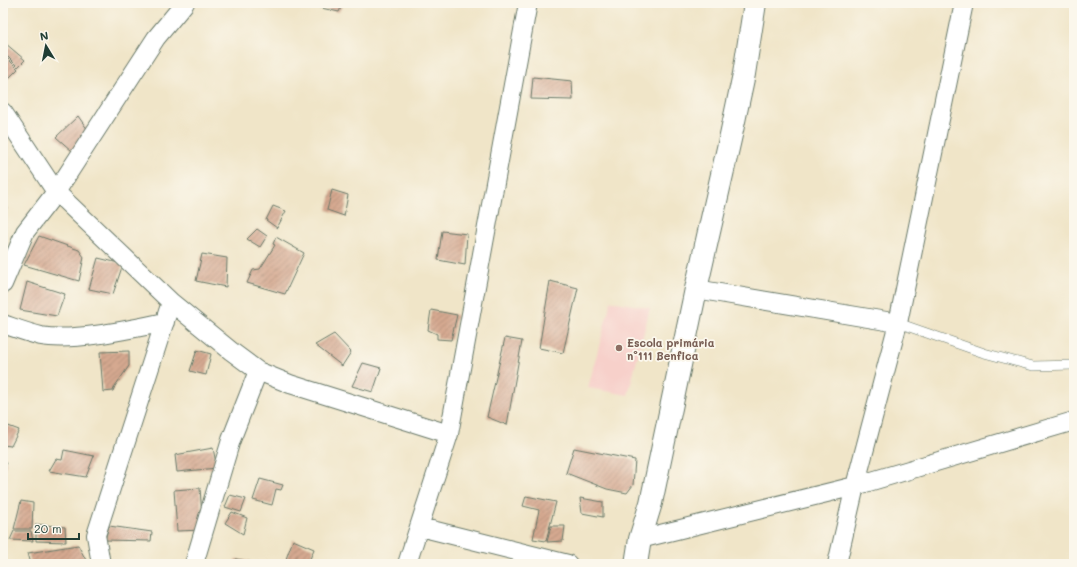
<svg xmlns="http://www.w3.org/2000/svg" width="1077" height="567" font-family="Mali,sans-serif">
	<defs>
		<pattern id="building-hatch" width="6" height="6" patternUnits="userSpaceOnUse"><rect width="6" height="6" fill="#d5a990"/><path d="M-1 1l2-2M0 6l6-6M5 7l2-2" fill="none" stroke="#ac8b76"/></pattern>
	</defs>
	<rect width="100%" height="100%" fill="#fbf7ec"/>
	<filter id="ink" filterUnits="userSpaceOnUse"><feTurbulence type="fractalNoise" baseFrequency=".025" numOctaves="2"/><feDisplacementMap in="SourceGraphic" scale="8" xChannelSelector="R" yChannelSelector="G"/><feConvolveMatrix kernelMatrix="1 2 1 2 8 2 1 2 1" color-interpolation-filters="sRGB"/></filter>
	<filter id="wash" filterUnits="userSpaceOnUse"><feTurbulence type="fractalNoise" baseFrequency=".012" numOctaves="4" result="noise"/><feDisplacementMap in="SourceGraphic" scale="16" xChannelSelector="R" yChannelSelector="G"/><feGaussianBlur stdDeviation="0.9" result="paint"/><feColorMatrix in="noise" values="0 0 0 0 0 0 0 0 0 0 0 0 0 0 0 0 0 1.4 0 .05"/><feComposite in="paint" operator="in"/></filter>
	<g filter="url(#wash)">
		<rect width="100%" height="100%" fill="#f0e5c8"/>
		<!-- built -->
		<path fill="#f7d0ca" d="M611,301L650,308L628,395L588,388Z"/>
		<g id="blocks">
			<!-- building -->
			<path fill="url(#building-hatch)" d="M319,3H343L339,12L317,7Z
				M3,31L7,36L3,39Z
				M5,43L25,60L18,67L3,52V45Z
				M3,54L18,69L9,78L3,71Z
				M533,77L572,81L573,100L531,99Z
				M78,116L90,133L72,151L56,137Z
				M332,190L348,195L344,216L327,210Z
				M3,205L7,207L3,220Z
				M273,206L286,211L277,228L266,220Z
				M257,229L267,236L260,247L247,239Z
				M442,231L467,234L465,265L438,260Z
				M39,236L79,250L84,257L79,281L24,265Z
				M276,237L304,253L285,294L247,283L253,270L260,269L275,245L273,244Z
				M202,254L227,258L226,287L196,281Z
				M98,258L123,264L113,294L89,289Z
				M550,281L578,288L563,353L539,348Z
				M27,282L65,294L57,316L20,310Z
				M431,310L457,315L451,340L437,339V334L428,330Z
				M334,334L351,352L342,366L315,345Z
				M505,338L522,341L507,425L487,417Z
				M197,350L211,354L206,375L190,371Z
				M129,351V366L115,386L113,391L103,392L100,352Z
				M363,363L381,368L373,392L352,386Z
				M3,424L19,430L11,446L3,445Z
				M213,448L217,468L177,472L175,455Z
				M574,448L635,460L633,485L627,493L607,489L566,473Z
				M64,450L94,456L86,477L49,471L56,459L62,460Z
				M3,461L7,463L3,470Z
				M260,479L283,485L281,490L276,489L272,505L253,500Z
				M200,488L203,530L177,531L174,490Z
				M230,495L246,499L241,512L225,507Z
				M526,496L556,502L546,541L533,539L539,510L523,506Z
				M580,498L603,502V517L582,513Z
				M21,501L33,503L32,529H14Z
				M232,512L247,518L243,534L225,523Z
				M36,524L65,527L66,542L36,541Z
				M109,526L152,532L151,541L105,540Z
				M551,526H565L563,541L547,542Z
				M14,531H31L33,541L10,540Z
				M293,540L314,549L308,564H296L286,559Z
				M78,545L88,564H31L28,553Z
				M236,559L258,563V564H234Z"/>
		</g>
	</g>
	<g filter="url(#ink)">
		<use href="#blocks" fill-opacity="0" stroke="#687868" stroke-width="1"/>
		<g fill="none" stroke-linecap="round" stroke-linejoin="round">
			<!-- service casing -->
			<g stroke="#687868" stroke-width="10">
				<path id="service" d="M898,323L984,353L1033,366L1074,365"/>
			</g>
			<!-- minor casing -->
			<g stroke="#687868" stroke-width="20">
				<path id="minor" d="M3,112L56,192L171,302L231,351L258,371L290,384L449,434
					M3,284L25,232L56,192L156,38L185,3
					M696,289L898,323
					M3,324C15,328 28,333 41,336C74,342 131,329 165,322
					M420,527L568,564
					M640,539L855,486L1074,421
					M101,564L96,535L171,302
					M194,564L231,440L258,371
					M407,564L449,434L528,3
					M837,564L855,486L898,323L964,3"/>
			</g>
			<!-- primary casing -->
			<g stroke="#687868" stroke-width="24">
				<path id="primary" d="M636,564L640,539L651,503L696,289L731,135L744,74L755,3"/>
			</g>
			<!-- service -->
			<use href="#service" stroke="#fff" stroke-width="9"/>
			<!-- minor -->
			<use href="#minor" stroke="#fff" stroke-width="18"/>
			<!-- primary -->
			<use href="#primary" stroke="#fff" stroke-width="22"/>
		</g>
	</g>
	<!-- markers -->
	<circle fill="#8d6e63" stroke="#fbf7ec" stroke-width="1.5" cx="619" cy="348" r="4"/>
	<g text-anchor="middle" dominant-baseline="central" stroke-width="3.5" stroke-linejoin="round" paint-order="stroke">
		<!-- education labels -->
		<g font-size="11" font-weight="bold" fill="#785e54" stroke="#fbf7ec" text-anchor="start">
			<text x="627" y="342">Escola primária<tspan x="627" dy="13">n°111 Benfica</tspan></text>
		</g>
	</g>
	<!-- margin -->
	<rect width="1077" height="567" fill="none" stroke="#fbf7ec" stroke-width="16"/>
	<!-- north arrow -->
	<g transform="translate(46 46) rotate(350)" stroke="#fbf7ec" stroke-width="3" paint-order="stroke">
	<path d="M0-3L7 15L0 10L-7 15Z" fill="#1f3d34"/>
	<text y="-6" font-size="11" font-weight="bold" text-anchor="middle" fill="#1f3d34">N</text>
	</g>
	<!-- scale -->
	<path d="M28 533v6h51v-6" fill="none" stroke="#1f3d34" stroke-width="2"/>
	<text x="34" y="533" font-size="12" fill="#1f3d34" stroke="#fbf7ec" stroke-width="3" paint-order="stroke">20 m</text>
</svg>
